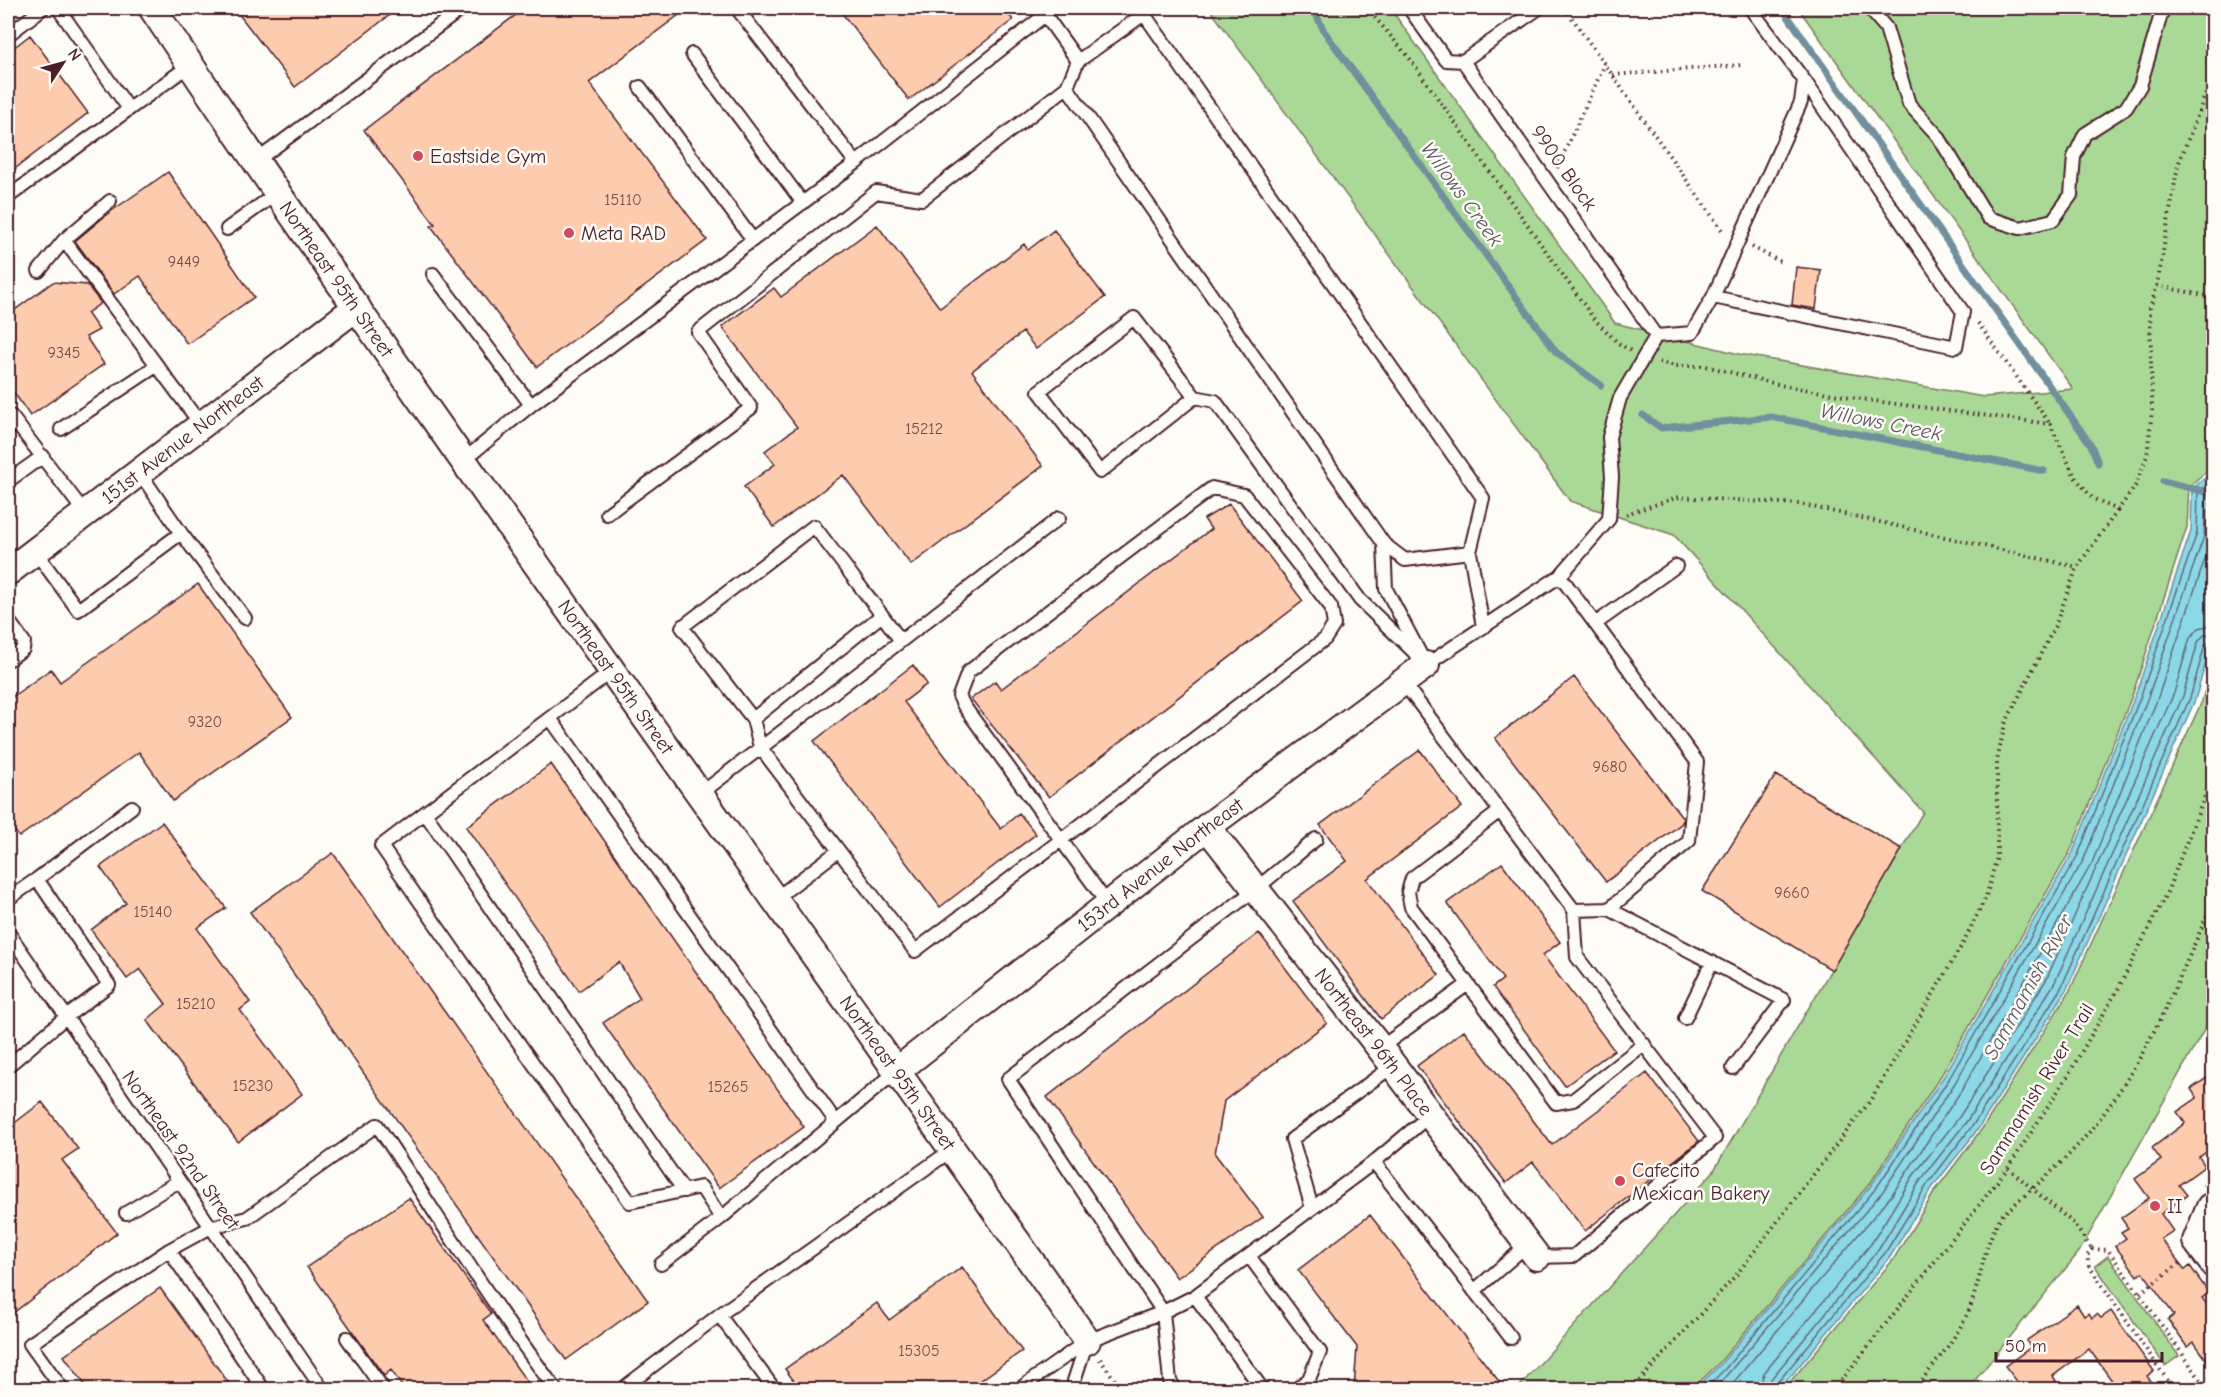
<svg xmlns="http://www.w3.org/2000/svg" width="2221" height="1397" font-family="'Comic Neue',sans-serif">
	<rect width="100%" height="100%" fill="#fdfcf7"/>
	<filter id="ink" filterUnits="userSpaceOnUse"><feTurbulence type="fractalNoise" baseFrequency=".0167" numOctaves="2"/><feDisplacementMap in="SourceGraphic" scale="12" xChannelSelector="R" yChannelSelector="G"/><feConvolveMatrix kernelMatrix="1 2 1 2 8 2 1 2 1" color-interpolation-filters="sRGB"/></filter>
	<g filter="url(#ink)">
		<!-- green -->
		<path fill="#aad897" stroke="#7a7c61" stroke-width="1.5" d="M1209,8H1390L1615,323L1739,354L1984,397L2073,389L1798,8H2213V458L2211,468L2189,486L2187,527L2133,693L2071,850L1942,1074L1871,1182L1719,1363L1692,1389H1517L1713,1172L1923,812L1674,535L1570,501Z
			M2213,660V1014L2079,1252L1968,1389H1784L1893,1260L1935,1191L1984,1126L2069,992L2202,701Z
			M2108,1256L2179,1356L2165,1366L2095,1266Z"/>
		<!-- water -->
		<path fill="#8bd9e8" stroke="#718f9c" stroke-width="1.5" d="M2213,471V638L2195,700L2066,991L1978,1129L1932,1188L1890,1257L1780,1389H1695L1720,1365L1872,1184L1944,1076L2073,852L2136,693L2191,531L2192,489Z"/>
		<g fill="none" stroke-linecap="round" stroke-linejoin="round">
			<!-- shore -->
			<path stroke="#646977" stroke-width="1.5" d="M1704,1390L1725,1369L1877,1187L1949,1079L2078,855L2141,695L2197,533L2198,492L2214,479
				M1714,1390L1883,1191L1955,1083L2084,859L2148,697L2204,536L2206,496L2214,489
				M1727,1390L1891,1196L1963,1088L2092,863L2157,700L2214,533
				M1759,1390L1764,1373L1871,1244L1913,1176L1960,1116L2046,980L2174,693L2190,638L2199,628L2214,624
				M1768,1390L1771,1379L1879,1249L1920,1181L1967,1121L2054,984L2183,696L2198,642L2204,635L2214,633
				M1776,1390L1777,1383L1885,1253L1927,1185L1973,1125L2061,988L2190,698L2205,645L2214,641"/>
			<!-- stream -->
			<path stroke="#718f9c" stroke-width="7" d="M1313,8L1324,31L1556,352L1601,385
				M1782,8L2091,445L2098,463
				M1643,415L1661,428L1771,417L2044,471
				M2163,481L2214,494
				M8,1377L17,1390"/>
		</g>
		<!-- building -->
		<path fill="#fdcbad" stroke="#4a1f2b" stroke-width="1.5" d="M234,8H399L295,87Z
			M525,8H688L589,83L707,240L537,367L431,226L435,224L364,130Z
			M838,8H1003L1013,20L909,100Z
			M30,35L88,113L8,174V52Z
			M168,172L254,297L187,344L140,276L114,294L75,241L110,212Z
			M877,225L940,308L1024,244L1028,250L1054,230L1105,297L1036,349L1023,332L972,371L1043,466L911,565L843,475L774,527L744,487L775,464L765,451L797,427L722,327L774,288L781,297Z
			M1796,267L1821,270L1816,309L1792,305Z
			M53,282L87,285L101,303L87,313L99,330L86,337L104,364L30,416L8,384V315Z
			M1229,504L1303,601L1049,797L971,699L995,681L1001,689L1211,529L1204,519Z
			M198,584L292,717L173,801L139,752L19,837L8,821V700L51,669L60,682Z
			M913,665L927,684L904,702L1001,829L1019,813L1036,834L940,907L814,741Z
			M1574,677L1683,818L1682,823L1606,882L1495,738Z
			M1420,750L1462,807L1367,879L1439,975L1381,1019L1293,901L1347,861L1320,825Z
			M551,764L804,1127L719,1188L603,1023L640,998L619,962L579,991L466,827Z
			M1776,775L1902,849L1832,970L1702,891Z
			M162,822L226,908L197,928L250,1002L240,1010L302,1094L238,1142L147,1020L166,1004L140,969L127,979L91,930L126,903L100,867Z
			M333,853L648,1301L566,1360L250,912Z
			M1502,863L1560,942L1543,955L1614,1050L1565,1086L1493,987L1503,979L1447,903Z
			M1259,933L1327,1023L1224,1101L1215,1154L1263,1217L1177,1278L1047,1097Z
			M1464,1030L1552,1145L1647,1073L1699,1141L1585,1231L1533,1162L1506,1183L1417,1066Z
			M2214,1073V1147L2199,1157L2205,1166L2179,1185L2187,1195L2161,1214L2173,1231L2161,1239L2185,1270L2190,1266L2209,1293L2202,1298L2214,1314V1370L2194,1342L2187,1347L2168,1320L2174,1315L2143,1272L2138,1276L2115,1246L2126,1238L2121,1232L2128,1228L2121,1218L2149,1198L2135,1179L2161,1160L2152,1148L2185,1123L2177,1112L2197,1098L2191,1089Z
			M42,1102L78,1149L62,1160L117,1233L8,1317V1128Z
			M409,1198L491,1314L483,1320L532,1389H404L391,1370L384,1376L307,1267Z
			M1370,1215L1505,1389H1354L1357,1347L1298,1270Z
			M962,1267L1022,1351L968,1389H800L785,1369L877,1303L889,1320Z
			M160,1288L233,1389H88L64,1356Z
			M2077,1305L2084,1316L2089,1313L2092,1318L2097,1314L2101,1318L2111,1311L2154,1371L2147,1376L2156,1389H2118L2089,1349L2053,1376L2056,1381L2044,1389H2023L2005,1366L2031,1347L2026,1341Z"/>
		<g fill="none" stroke-linecap="round" stroke-linejoin="round">
			<!-- lane casing -->
			<g stroke="#4a1f2b" stroke-width="16">
				<path id="lane" d="M58,8L129,109
					M1044,8L1045,15L1078,61L1144,14L1483,498L1470,552L1405,560L1384,544
					M1409,8L1446,60L1463,61L1656,336L1692,333L1713,297L1956,347L1963,312L1804,80L1750,8
					M1869,8L1886,28L1909,104L1938,136L1988,218L2020,228L2053,220L2071,195L2074,157L2085,134L2126,108L2140,86L2163,8
					M739,11L856,163
					M8,35L43,8
					M692,54L803,203
					M1463,61L1539,8
					M640,87L753,240
					M1067,87L1078,61
					M256,161L463,8
					M8,197L190,65
					M227,229L277,193
					M64,240L202,426
					M39,271L64,240L110,201
					M433,274L531,405
					M1713,297L1801,102L1804,80
					M1195,397L1100,472L1039,391L1134,318L1195,397L1215,401L1360,600L1417,655
					M61,429L156,366
					M8,430L11,416L85,513
					M465,459L531,405L856,163L1045,15
					M8,481L43,456
					M607,514L751,408L698,332L876,192L922,199L1067,87L1384,544L1386,589L1426,665
					M181,533L245,618
					M35,551L78,610L181,533L140,473
					M1470,552L1483,627
					M1560,576L1697,762L1689,841L1609,909L1574,910
					M882,615L901,641L1059,518
					M8,620L24,642L23,649L8,660
					M1595,624L1676,566
					M1426,665L1560,576L1609,519L1612,477L1609,437L1620,398L1656,336
					M613,670L381,846L630,1202L701,1187L721,1218L898,1070
					M1403,682L1574,910L1577,957L1715,1138L1574,1256L1537,1257
					M550,718L836,1122
					M753,719L682,627L814,526L882,615L753,719L760,747L915,951L1325,639L1334,625L1331,607L1244,495L1212,488L968,672L959,696L964,706L1109,906
					M700,794L901,641
					M1500,811L1412,878L1408,892L1411,907L1556,1103L1573,1100L1644,1044
					M425,813L684,1191
					M8,899L37,879
					M775,899L838,851
					M1609,909L1784,1000L1733,1068
					M8,932L323,1390
					M1685,1018L1712,962
					M1380,1048L1468,984
					M8,1066L66,1017L109,985L37,879L132,807
					M1430,1115L1374,1162L1511,1338
					M1312,1208L1292,1139L1393,1066
					M126,1213L179,1181
					M169,1250L211,1227L247,1218L377,1125C436,1213 492,1304 556,1390
					M1249,1256L1320,1352L1309,1379L1295,1390
					M661,1264L721,1218
					M1474,1291L1527,1245
					M1195,1296L1263,1390
					M719,1315L953,1149
					M347,1338L384,1390
					M63,1390L30,1344L169,1250L264,1390
					M621,1390L719,1315L775,1390
					M1018,1390L1087,1341L1163,1312L1008,1079L1256,889L1316,839
					M1076,1390L1074,1381L1087,1341
					M1176,1390L1170,1381L1163,1312L1195,1296L1374,1162"/>
			</g>
			<!-- street casing -->
			<g stroke="#4a1f2b" stroke-width="30">
				<g id="street">
					<path id="s1" d="M152,8C454,459 776,896 1087,1341"/>
					<path id="s2" d="M8,572L357,307"/>
					<path id="s3" d="M1207,827L1380,1048L1537,1257"/>
					<path id="s4" d="M898,1070L1207,827L1426,665"/>
					<path d="M2214,1209L2210,1207L2196,1241L2214,1265"/>
				</g>
			</g>
			<!-- path -->
			<path stroke="#4a1f2b" stroke-width="4" stroke-dasharray="1.5 4.5" stroke-linecap="butt" d="M1367,8L1410,59L1594,319L1618,343L1631,351
				M1565,8L1724,233
				M1613,75L1742,65
				M1557,168L1605,64
				M1752,247L1783,263
				M2157,286L2214,297
				M1978,323L2050,424
				M1659,362L1675,366H1706L1780,385L1874,401L2050,424L2075,477L2092,498L2118,510L2136,485L2147,456L2152,410L2150,308L2157,286L2178,165L2214,73
				M1626,514L1679,497L1800,504L2077,567
				M2008,1168L2073,1223L2092,1249
				M2204,1186L2214,1166
				M2092,1249L2108,1250L2203,1383
				M2092,1249L2087,1256L2089,1266L2174,1390
				M2140,1293L2183,1261
				M1100,1359L1122,1390
				M1631,1390L1737,1274L1870,1101L1965,940L1986,897L1997,857V761L2005,724L2055,626L2077,567L2118,510
				M1834,1390L2008,1168L2067,1077L2118,989L2167,892L2214,773
				M1914,1390C1934,1364 1956,1340 1969,1310C1982,1278 1983,1242 2003,1214C2035,1187 2069,1158 2095,1125C2148,1058 2180,977 2214,899
				M2194,1390L2214,1376"/>
			<!-- lane -->
			<use href="#lane" stroke="#fdfcf7" stroke-width="12"/>
			<!-- street -->
			<use href="#street" stroke="#fdfcf7" stroke-width="26"/>
		</g>
	</g>
	<!-- markers -->
	<g fill="#d1495b" stroke="#fdfcf7" stroke-width="2">
		<circle cx="418" cy="156" r="6"/>
		<circle cx="569" cy="233" r="6"/>
		<circle cx="1620" cy="1181" r="6"/>
		<circle cx="2155" cy="1206" r="6"/>
	</g>
	<g text-anchor="middle" dominant-baseline="central" stroke-width="5" stroke-linejoin="round" paint-order="stroke">
		<!-- number labels -->
		<g font-size="16" fill="#774a4c">
			<text x="623" y="200">15110</text>
			<text x="184" y="262">9449</text>
			<text x="64" y="353">9345</text>
			<text x="924" y="429">15212</text>
			<text x="205" y="722">9320</text>
			<text x="1610" y="767">9680</text>
			<text x="1792" y="893">9660</text>
			<text x="153" y="912">15140</text>
			<text x="196" y="1004">15210</text>
			<text x="253" y="1086">15230</text>
			<text x="728" y="1087">15265</text>
			<text x="919" y="1351">15305</text>
		</g>
		<!-- poi labels -->
		<g font-size="20" fill="#4a1f2b" stroke="#fdfcf7" text-anchor="start">
			<text x="430" y="156">Eastside Gym</text>
			<text x="581" y="233">Meta RAD</text>
			<text x="1632" y="1170">Cafecito<tspan x="1632" dy="23">Mexican Bakery</tspan></text>
			<text x="2167" y="1206">II</text>
		</g>
		<!-- street labels -->
		<g font-size="20" fill="#4a1f2b" stroke="#fdfcf7">
			<text transform="translate(1564 168) rotate(55)">9900 Block</text>
			<text stroke="none"><textPath href="#s1" startOffset="328">Northeast 95th Street</textPath></text>
			<text stroke="none"><textPath href="#s2" startOffset="219">151st Avenue Northeast</textPath></text>
			<text stroke="none"><textPath href="#s1" startOffset="814">Northeast 95th Street</textPath></text>
			<text stroke="none"><textPath href="#s4" startOffset="333">153rd Avenue Northeast</textPath></text>
			<text stroke="none"><textPath href="#s3" startOffset="272">Northeast 96th Place</textPath></text>
			<text stroke="none"><textPath href="#s1" startOffset="1300">Northeast 95th Street</textPath></text>
			<text transform="translate(2037 1089) rotate(-58)">Sammamish River Trail</text>
			<text transform="translate(181 1150) rotate(55)">Northeast 92nd Street</text>
		</g>
		<!-- water labels -->
		<g font-size="21" font-style="italic" fill="#5e5764" stroke="#fdfcf7">
			<text transform="translate(1462 194) rotate(54)">Willows Creek</text>
			<text transform="translate(1881 422) rotate(11)">Willows Creek</text>
			<text transform="translate(2028 987) rotate(-61)">Sammamish River</text>
		</g>
	</g>
	<!-- margin -->
	<rect width="2221" height="1397" fill="none" stroke="#fdfcf7" stroke-width="30"/>
	<rect x="15" y="15" width="2191" height="1367" fill="none" stroke="#4a1f2b" stroke-width="2" filter="url(#ink)"/>
	<!-- north arrow -->
	<g transform="translate(63 63) rotate(54)" stroke="#fdfcf7" stroke-width="4.5" paint-order="stroke">
	<path d="M0-4.5L10 22L0 15L-10 22Z" fill="#4a1f2b"/>
	<text y="-9" font-size="16" font-weight="bold" text-anchor="middle" fill="#4a1f2b">N</text>
	</g>
	<!-- scale -->
	<path d="M1996 1352v9h166v-9" fill="none" stroke="#4a1f2b" stroke-width="3"/>
	<text x="2005" y="1352" font-size="18" fill="#4a1f2b" stroke="#fdfcf7" stroke-width="4.5" paint-order="stroke">50 m</text>
</svg>
